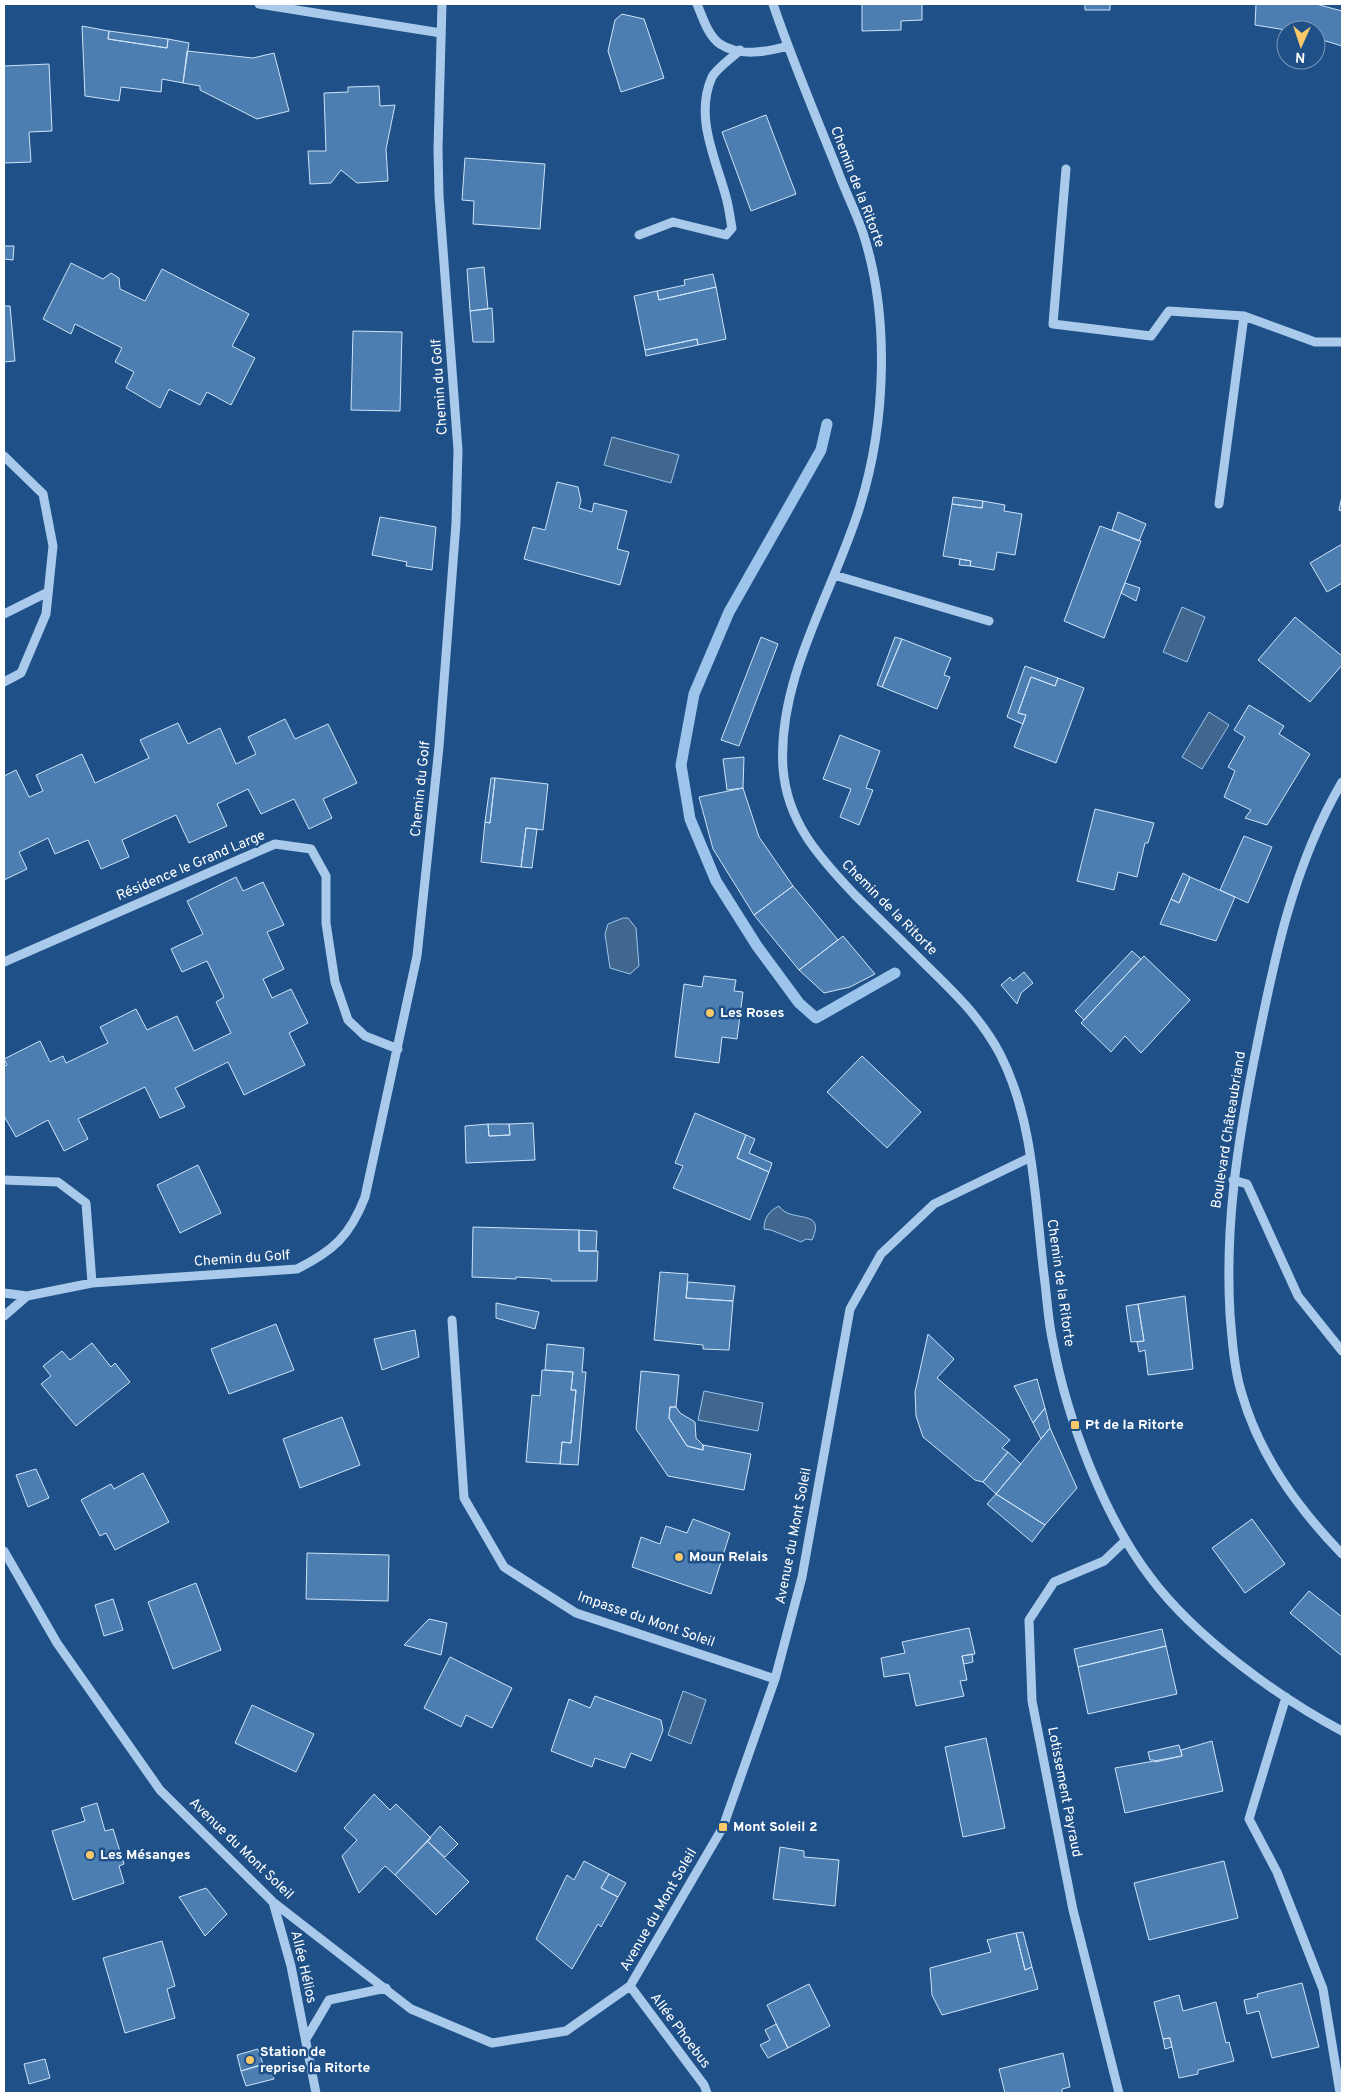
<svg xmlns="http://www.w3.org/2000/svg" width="1346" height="2097" font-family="Overpass,sans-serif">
	<rect width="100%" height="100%" fill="#1f5188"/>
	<!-- water -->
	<path fill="#42678e" stroke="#9dc5ec" d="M612,437L679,455L671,483L604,465Z
		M1182,607L1205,617L1187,662L1163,652Z
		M1209,712L1229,725L1202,769L1182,757Z
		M623,918H628L636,928L639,966L630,974L610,968L605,934L608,924Z
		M779,1206C790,1224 827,1207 812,1240L806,1239L801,1242L771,1230L764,1229C764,1218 769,1211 779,1206Z
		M704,1391L763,1403L758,1431L698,1420Z
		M683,1691L706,1700L691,1744L668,1735Z"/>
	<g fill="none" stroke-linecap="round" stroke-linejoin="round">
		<!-- stream -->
		<path stroke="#9dc5ec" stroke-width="11" d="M827,424L821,450L729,612L694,694L681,765L690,819L716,881L757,946L799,1003L816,1018L895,973"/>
	</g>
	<!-- building -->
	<path fill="#4c7eb2" stroke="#cee3f8" d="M862,4H922V20L901,21V30L862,31Z
		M1075,4H1110V10H1085V4Z
		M1256,4H1316L1342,11V46L1316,38V30H1286L1255,25Z
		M622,14L644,19L664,78L621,92L608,51L615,20Z
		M82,26L109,31L108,39L167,48L168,39L189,43L183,83L162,79L161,92L121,87L119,101L85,96Z
		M109,31L168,39L167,48L108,39Z
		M187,51L253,58L274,53L289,111L257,119L200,90V86L183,83Z
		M49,64L52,131L29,132L31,162L4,163V66Z
		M379,86L380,106L395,105L386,149L388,181L357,183L341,170L331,183L310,184L308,151H326L324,93L348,92V87Z
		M766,115L796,194L751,211L722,132Z
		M465,158L545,164L540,229L473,224L474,201L462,200Z
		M4,246H14L13,260L4,259Z
		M71,263L103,279L111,273L119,278L120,289L145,301L162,269L249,314L232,346L255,358L231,405L207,392L200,405L169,389L160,408L126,388L134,372L115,362L122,348L75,324L71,334L43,319Z
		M484,267L488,309L470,311L467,269Z
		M713,274L716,287L659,300L657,291L685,285L684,280Z
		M716,287L726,339L698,345L697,339L645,350L634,296L657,291L659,300Z
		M4,306H10L15,361L4,362Z
		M492,308L494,342H473L470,311Z
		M353,331L402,332L400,411L351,410Z
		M697,339L698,345L646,356L645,350Z
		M557,482L578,487L581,501L579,508L592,512L594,503L627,511L617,549L629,552L620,585L524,559L533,527L545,530Z
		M1342,496V511L1339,510Z
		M953,497L983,501L982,508L952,504Z
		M983,501L1005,505L1004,511L1022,514L1015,555L997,552L994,570L970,566L971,561L943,556L952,504L982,508Z
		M1118,512L1146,524L1139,541L1112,530Z
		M380,517L436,527L432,570L406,566L407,562L372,555Z
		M1100,526L1141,541L1104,638L1064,621Z
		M1342,544V583L1327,592L1310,563Z
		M960,559L971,561L970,566L959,565Z
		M1125,583L1140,588L1136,601L1121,593Z
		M1295,617L1342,656V665L1310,702L1258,660Z
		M761,637L778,644L739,746L721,740Z
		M895,637L902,639L882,687L877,685Z
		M902,639L951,658L944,675L950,677L937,709L882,687Z
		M1025,666L1058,678L1055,686L1031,677L1018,713L1026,715L1023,724L1007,717Z
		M1031,677L1055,686L1058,678L1084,688L1056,763L1014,747L1026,715L1018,713Z
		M1249,705L1284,726L1279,734L1310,754L1267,825L1245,818L1251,810L1224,797L1235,771L1228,767L1245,737L1234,730Z
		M285,719L295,739L328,724L357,783L323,799L332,818L309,829L294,799L261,814L248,789L217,804L227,826L189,843L176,815L122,840L129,857L101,869L88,840L55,854L48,838L19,852L27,869L4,880V776L16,770L29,797L43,791L36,775L82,754L95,783L149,758L140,740L178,723L188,744L220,728L236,764L256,754L248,737Z
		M840,735L880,751L866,788L873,790L859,825L840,817L851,789L823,779Z
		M744,757L743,788L727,790L723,759Z
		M491,778H495L490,823L485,822Z
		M495,778L548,784L543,830L526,828L521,867L481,862L485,822L490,823Z
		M743,788L759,837L793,886L754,915L713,849L699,797Z
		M1095,809L1154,823L1148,843H1145L1137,877L1118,872L1114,890L1077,881Z
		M526,828L537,829L532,868L521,867Z
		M1244,836L1272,847L1248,903L1220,890Z
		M1183,873L1190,877L1179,903L1171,899Z
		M236,877L243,891L263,882L284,925L267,932L284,969L263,979L272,998L291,989L308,1023L289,1033L305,1065L244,1095L228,1062L175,1088L185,1107L160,1118L145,1087L78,1119L88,1139L64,1151L48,1120L16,1137L4,1116V1066L7,1065L4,1059L40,1041L50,1062L63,1056L66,1063L108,1043L100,1027L136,1009L147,1030L177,1016L194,1051L231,1033L216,1002L224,997L207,961L182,972L171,949L203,934L187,901Z
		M1190,877L1235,897L1216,941L1160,924L1171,899L1179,903Z
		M793,886L838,940L799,970L754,915Z
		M843,936L875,974L850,987L824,993L799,970Z
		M1132,951L1141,959L1084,1020L1075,1011Z
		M1144,956L1190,1000L1141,1053L1125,1036L1111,1052L1081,1023Z
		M1024,972L1033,983L1021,993L1017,1004L1001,985L1010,977L1013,981Z
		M704,976L736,980L734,991L743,992L737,1039L722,1037L719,1063L675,1057L684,984L702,987Z
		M862,1056L921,1112L887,1148L827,1092Z
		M695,1113L746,1135L737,1158L769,1172L750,1220L673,1188L683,1166L675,1163Z
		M533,1123L535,1160L466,1163L465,1126L488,1124L489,1136L510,1135L509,1124Z
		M488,1124H509L510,1135L489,1136Z
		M746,1135L755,1139L749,1153L772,1163L769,1172L737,1158Z
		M198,1165L221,1213L180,1233L157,1185Z
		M473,1227L579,1230V1251H598L597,1281H551V1279L516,1277V1279L472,1277Z
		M579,1230L597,1231L596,1251H579Z
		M660,1272L688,1274L686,1298L733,1301L729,1350L703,1349V1345L654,1340Z
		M688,1282L735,1286L733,1301L686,1298Z
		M1185,1296L1193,1369L1148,1375L1145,1350L1139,1352L1137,1342L1144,1341L1138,1304Z
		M496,1303L539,1312L535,1329L496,1318Z
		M1138,1304L1144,1341L1131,1342L1126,1306Z
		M276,1324L294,1370L229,1394L211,1349Z
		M415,1330L419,1357L382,1370L374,1339Z
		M928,1334L954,1359L937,1378L1010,1440L1002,1448L1008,1452L983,1482L975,1480L923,1437L916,1416L915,1392Z
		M92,1343L111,1367L115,1363L130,1382L76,1426L41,1384L51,1376L43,1366L62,1351L70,1360Z
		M547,1344L584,1348L582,1372H586L578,1465L560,1464L562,1442L571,1443L576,1390H571L573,1372L545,1370Z
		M542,1370L573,1372L571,1390H576L571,1443L562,1442L560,1464L526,1462L532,1395L540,1396Z
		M641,1371L679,1375L676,1407H670L669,1418L687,1446L703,1450V1445L751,1454L744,1490L668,1476L636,1429Z
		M1037,1379L1045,1408L1033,1423L1014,1386Z
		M670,1407H676L680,1413L695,1422L696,1438L703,1445V1450L687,1446L669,1418Z
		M1045,1408L1050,1428L1041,1439L1033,1423Z
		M342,1417L360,1465L300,1488L283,1439Z
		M1050,1428L1077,1488L1045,1525L996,1494Z
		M1008,1452L1021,1464L996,1494L983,1482Z
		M36,1469L49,1498L28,1507L16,1475Z
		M143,1473L169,1522L115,1550L106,1533L100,1536L81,1500L111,1484L114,1489Z
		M996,1494L1045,1525L1032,1542L987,1504Z
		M693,1519L730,1533L711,1594L632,1567L641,1537L660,1544L666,1526L687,1533Z
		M1252,1519L1285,1564L1245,1593L1212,1548Z
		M307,1553L389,1555L388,1601L306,1599Z
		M196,1583L221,1650L173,1669L148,1602Z
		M1309,1591L1342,1617V1656L1290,1613Z
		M113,1599L123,1630L104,1636L95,1605Z
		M429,1619L447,1623L441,1655L404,1645Z
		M969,1628L975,1654L962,1656L967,1680L960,1681L964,1696L916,1706L909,1673L884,1677L881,1658L905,1653L902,1642Z
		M1162,1629L1166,1646L1078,1667L1074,1649Z
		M1166,1646L1177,1694L1088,1714L1078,1667Z
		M972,1654L973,1662L964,1664L962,1656Z
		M450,1657L512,1688L492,1728L466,1715L461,1727L424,1708Z
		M595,1696L661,1720L663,1730L651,1761L631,1753L625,1768L595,1758L592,1767L551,1751L569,1699L590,1708Z
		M252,1705L314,1734L296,1772L235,1743Z
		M986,1738L1005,1828L963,1837L945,1747Z
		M1212,1741L1223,1791L1125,1813L1115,1768L1182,1756L1181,1750Z
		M1179,1745L1182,1756L1155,1762L1154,1760H1150L1148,1752Z
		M374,1794L390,1810L396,1804L431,1838L395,1875L385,1866L359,1893L342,1856L357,1840L344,1828Z
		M97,1803L105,1831L113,1829L124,1864L119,1866L124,1883L73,1900L52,1831L85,1821L81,1808Z
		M440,1826L458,1844L445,1857L427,1841Z
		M427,1841L469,1882L436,1915L395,1875Z
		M780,1847L804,1851V1857L839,1860L835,1906L773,1899Z
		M584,1861L609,1874L601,1888L618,1897L601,1927L598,1924L572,1969L536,1939L567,1875L574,1880Z
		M1224,1861L1238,1918L1149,1940L1134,1883Z
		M609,1874L626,1883L618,1897L601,1888Z
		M206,1888L227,1914L205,1936L179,1897Z
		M1023,1932L1032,1967L1025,1970L1016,1933Z
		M1016,1933L1025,1970L1032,1967L1038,1989L942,2015L932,1995L930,1968L991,1952L987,1940Z
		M162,1941L175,1986L167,1989L175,2018L125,2033L103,1958Z
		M1302,1983L1319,2047L1272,2058L1259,2011L1247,2014L1244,2000L1258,1997L1257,1994Z
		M809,1984L830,2026L788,2048L767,2005Z
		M1179,1995L1183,2011L1216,2002L1226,2043L1229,2042L1234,2061L1198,2070V2074L1179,2078L1170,2038L1163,2039L1154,2002Z
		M776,2024L788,2048L768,2058L760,2045L770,2040L765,2030Z
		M1170,2038L1172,2047L1165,2049L1163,2039Z
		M258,2049L263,2064L241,2071L237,2055Z
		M1063,2053L1070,2087L1062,2089V2093H1005L999,2069Z
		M45,2059L50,2078L29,2084L24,2064Z
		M269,2063L274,2079L246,2086L241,2071Z"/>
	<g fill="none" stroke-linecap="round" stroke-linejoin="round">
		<!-- minor -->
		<path stroke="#aacaeb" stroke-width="9" d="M259,4L441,33
			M697,4C702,16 708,36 720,44C740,57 766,52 788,46
			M773,4C792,60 815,114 837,169C845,191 856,212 863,233C890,316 886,423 860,506C834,591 777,677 783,768C787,822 819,857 854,894C877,917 901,940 924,963C953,991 981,1018 1000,1054C1034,1120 1035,1202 1044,1275C1047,1297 1048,1321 1053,1343C1067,1419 1104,1517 1151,1578C1195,1637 1278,1697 1342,1731
			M1066,169L1053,324L1151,336L1169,311L1244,316L1315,342H1342
			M639,235L673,222L726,235L732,228C730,218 729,207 726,197C716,159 694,117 712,77C717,68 732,58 740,50
			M4,456L43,494L53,546L46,614L21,673L4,682
			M1219,504L1244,316
			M834,575L989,621
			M4,614L48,592
			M1342,782C1292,867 1273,964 1254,1060C1237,1146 1225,1226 1230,1314C1232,1339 1234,1367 1241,1391C1259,1455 1297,1507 1342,1554
			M4,962L275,844L311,849L326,876V923L335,982L348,1020L365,1036L398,1049
			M4,1180L58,1182L86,1203L92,1283
			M1233,1180L1247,1184L1298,1296L1342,1351
			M4,1293L27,1296L92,1283L297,1269C333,1251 350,1236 365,1197L417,956L439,747L456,523L458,450L439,196L438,149L442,4
			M4,1316L27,1296
			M452,1320L464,1498L504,1567L576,1613L775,1679
			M4,1551L57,1643L160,1790L273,1902L411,2009L492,2043L566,2031L630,1986L723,1827L775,1679L802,1577L850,1309L881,1254L934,1204L1029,1158
			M1286,1697L1249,1819L1277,1872L1323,1989L1340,2093
			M273,1902L291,1966L316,2093
			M630,1986L704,2085L707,2093
			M306,2039L329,2000L386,1988
			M1119,2093L1073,1910L1032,1701L1029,1620L1054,1582L1104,1561L1125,1541"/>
	</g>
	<!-- markers -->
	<g fill="#f9c969" stroke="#1f5188" stroke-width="2">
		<circle cx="710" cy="1013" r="5"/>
		<rect x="1070" y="1420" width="10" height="10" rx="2.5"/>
		<circle cx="679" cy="1557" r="5"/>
		<rect x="718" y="1822" width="10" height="10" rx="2.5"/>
		<circle cx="90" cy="1855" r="5"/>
		<circle cx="250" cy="2060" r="5"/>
	</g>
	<g text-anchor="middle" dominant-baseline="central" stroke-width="5" stroke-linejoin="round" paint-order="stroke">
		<!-- street labels -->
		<g font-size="14" fill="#fff" stroke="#1f5188">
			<text transform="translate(857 187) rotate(69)">Chemin de la Ritorte</text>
			<text transform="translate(440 387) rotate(-94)">Chemin du Golf</text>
			<text transform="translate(421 789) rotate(-84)">Chemin du Golf</text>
			<text transform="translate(191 866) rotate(-23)">Résidence le Grand Large</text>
			<text transform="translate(889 908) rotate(45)">Chemin de la Ritorte</text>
			<text transform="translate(1229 1130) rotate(-81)">Boulevard Châteaubriand</text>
			<text transform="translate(242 1259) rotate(-4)">Chemin du Golf</text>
			<text transform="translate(1060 1283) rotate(82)">Chemin de la Ritorte</text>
			<text transform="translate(794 1536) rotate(-79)">Avenue du Mont Soleil</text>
			<text transform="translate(646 1620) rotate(19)">Impasse du Mont Soleil</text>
			<text transform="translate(1064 1792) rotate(79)">Lotissement Payraud</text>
			<text transform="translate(241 1849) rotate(44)">Avenue du Mont Soleil</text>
			<text transform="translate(659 1910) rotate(-60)">Avenue du Mont Soleil</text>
			<text transform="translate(303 1967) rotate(77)">Allée Hélios</text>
			<text transform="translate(680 2031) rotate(53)">Allée Phoebus</text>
		</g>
		<!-- poi labels -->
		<g font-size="14" font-weight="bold" fill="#fff" stroke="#1f5188" text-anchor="start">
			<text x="720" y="1013">Les Roses</text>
			<text x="1085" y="1425">Pt de la Ritorte</text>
			<text x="689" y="1557">Moun Relais</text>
			<text x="733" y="1827">Mont Soleil 2</text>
			<text x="100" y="1855">Les Mésanges</text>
			<text x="260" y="2052">Station de<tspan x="260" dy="16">reprise la Ritorte</tspan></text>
		</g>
	</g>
	<!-- border -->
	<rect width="1346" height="2097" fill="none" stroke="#ffffff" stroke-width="10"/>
	<!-- north arrow -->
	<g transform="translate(1301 45) rotate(183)"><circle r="24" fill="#1f5188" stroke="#7997b8"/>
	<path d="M0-4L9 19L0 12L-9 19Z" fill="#f9c969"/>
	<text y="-8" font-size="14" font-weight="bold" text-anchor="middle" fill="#ffffff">N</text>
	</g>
</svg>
